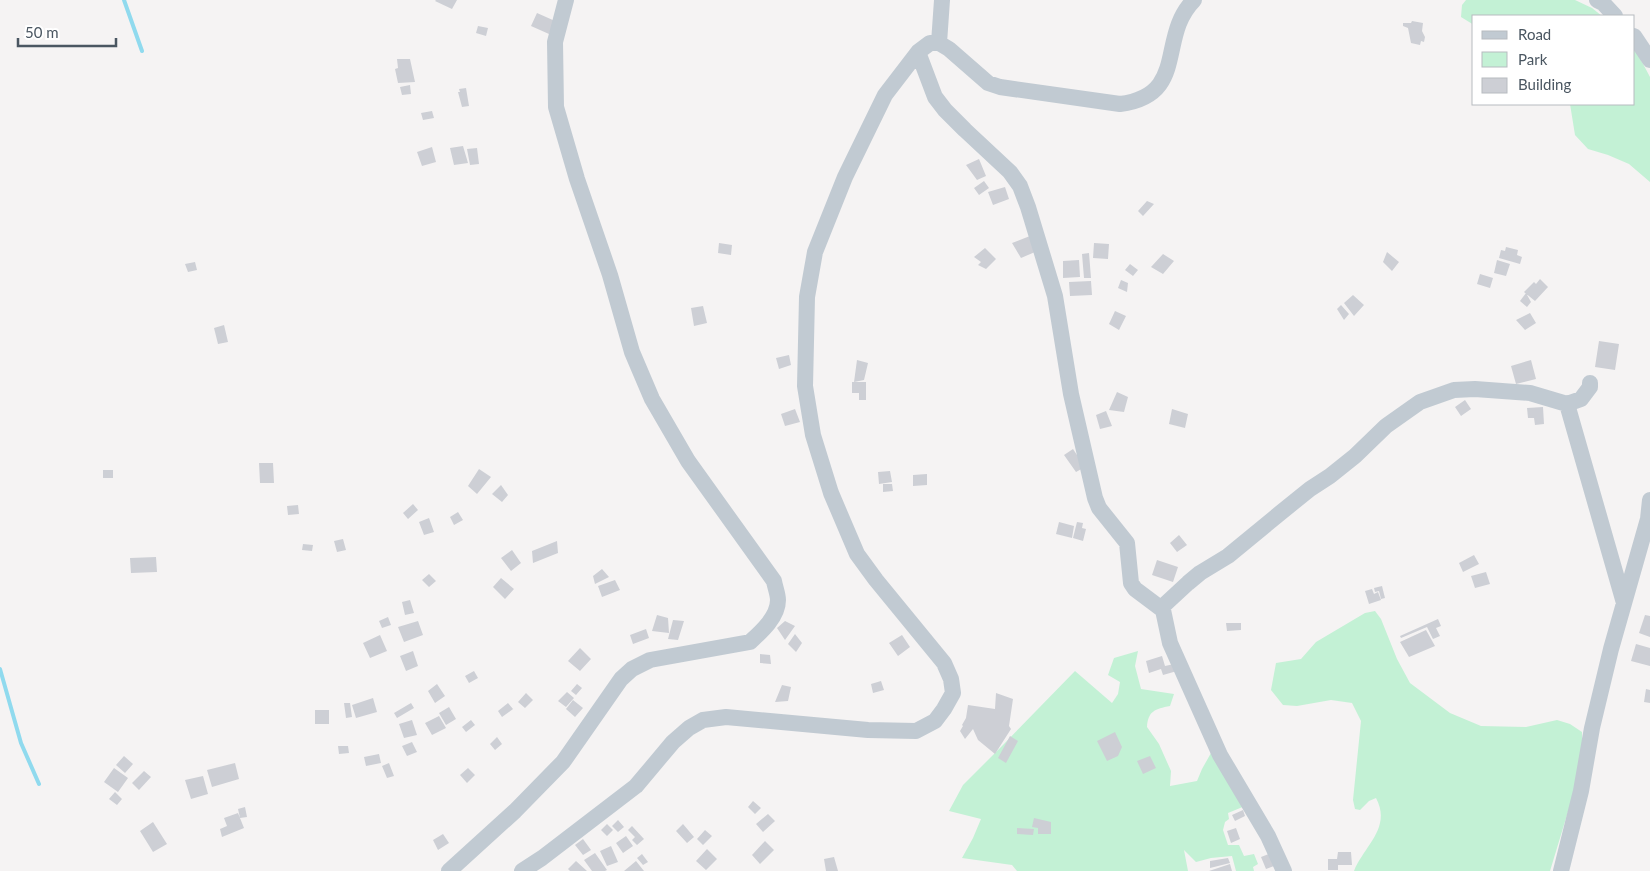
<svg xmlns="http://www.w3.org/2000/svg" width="1650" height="871" font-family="Lato,sans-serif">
	<rect width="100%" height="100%" fill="#f5f3f3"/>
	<!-- green -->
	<path fill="#c3f1d5" d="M1466,0H1575L1592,8L1602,16H1474V25L1461,17L1462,5Z
		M1634,47L1650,77V182L1629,164L1608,155L1588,149L1575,135L1570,104H1634Z
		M1375,611L1381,619L1397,659L1410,683L1450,713L1481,726L1526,727L1557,720L1570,724L1582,732V756L1570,805L1550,871H1354C1364,846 1392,828 1376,798L1369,801L1360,810L1355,809L1353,800L1361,721L1352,703L1331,700L1297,706L1283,705L1271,690L1276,663L1301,659L1316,642L1365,613Z
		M1138,651L1135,666L1141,689L1174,694L1170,706C1155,709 1148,711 1147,727L1159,744L1171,771L1170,786L1197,781L1202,769L1211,753L1245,806L1228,813L1229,819L1225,822L1223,830L1228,845H1239L1244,856L1254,854L1258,864L1253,867L1254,871H1236L1232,856L1211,858L1196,862L1184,850L1188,871H1017L1012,865L962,858L973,838L981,819L949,811L963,785L1002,746L1075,671L1112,703L1118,694L1120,682L1108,675L1114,658Z"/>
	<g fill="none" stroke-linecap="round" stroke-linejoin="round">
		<!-- stream -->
		<path stroke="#90daee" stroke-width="4" d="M124,0L142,51
			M0,669L21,743L39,784"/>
	</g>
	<!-- building -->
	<path fill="#cdcfd5" d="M436,0H457L452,9L435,1Z
		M537,13L555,21L549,34L531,26Z
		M1412,21L1423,23L1422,31L1425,37L1424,42L1421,41L1420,45L1411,43L1408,28L1403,26V23H1411Z
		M478,26L488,28L486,36L476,33Z
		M397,59H410L415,82L398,83L395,69L398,68Z
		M410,85L411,94L402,95L400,87Z
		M466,88L469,106L462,107L458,92H460L459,89Z
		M432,111L434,118L423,120L421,113Z
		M463,146L468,163L454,165L450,148Z
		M432,147L436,162L422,166L417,152Z
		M477,148L479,164L470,165L467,149Z
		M979,159L986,176L977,180L966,165Z
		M984,181L989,188L979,195L974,188Z
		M1005,187L1009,199L993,205L988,192Z
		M1147,201L1154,204L1143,216L1138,211Z
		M1030,236L1035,252L1021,258L1012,243Z
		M719,243L732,245L731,255L718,253Z
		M1094,243L1109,244L1108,259L1093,258Z
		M1506,247L1518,250L1517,255L1522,257L1520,264L1499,258L1501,250L1505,251Z
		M985,248L996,259L986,269L978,265L981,262L974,257Z
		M1387,252L1399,262L1392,271L1383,262Z
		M1089,253L1091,278H1084L1082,254Z
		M1163,254L1174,261L1163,274L1151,267Z
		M1079,260L1080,277L1063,278V261Z
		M1497,260L1510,264L1506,276L1494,273Z
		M195,262L197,270L188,272L185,264Z
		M1130,264L1138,270L1133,276L1125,270Z
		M1480,274L1493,278L1490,288L1477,284Z
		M1540,279L1548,287L1535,301L1524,292L1534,282L1536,284Z
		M1121,280L1128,283L1127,292L1118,288Z
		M1091,281L1092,295L1070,296L1069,282Z
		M1526,293L1531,302L1527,307L1520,301Z
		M1353,295L1364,305L1354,316L1344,303Z
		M1341,305L1349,314L1344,320L1337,309Z
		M703,306L707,323L694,326L691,308Z
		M1115,311L1126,316L1119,330L1109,324Z
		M1530,313L1536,323L1525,330L1516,320Z
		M224,325L228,342L218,344L214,328Z
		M1599,341L1619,344L1615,370L1595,367Z
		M789,355L791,365L779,369L776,358Z
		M857,360L868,363L864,380L854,382H866V400H859V393H852V382H854Z
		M1531,360L1536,379L1516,384L1511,366Z
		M1117,392L1128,397L1124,412L1109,410Z
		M1465,400L1471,409L1461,416L1455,407Z
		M1543,407L1544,424L1535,425L1534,418H1528L1527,408Z
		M795,409L800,422L785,426L781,414Z
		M1172,409L1188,414L1185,428L1169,424Z
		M1106,411L1112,426L1100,429L1096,415Z
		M1073,449L1085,467L1076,472L1064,455Z
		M259,463H273L274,483H260Z
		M479,469L491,477L477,494L468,486Z
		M103,470H113V478H103Z
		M890,471L892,482L879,484L878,472Z
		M927,474V485L913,486V475Z
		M883,484H892L893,491L883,492Z
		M501,485L508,495L502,502L492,494Z
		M413,504L418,510L408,519L403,513Z
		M298,505L299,514L288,515L287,506Z
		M458,512L463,520L454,525L450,517Z
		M429,518L434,532L424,535L419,522Z
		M1059,522L1074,526L1072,538L1056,534Z
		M1077,522L1083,523L1082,528L1086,529L1083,541L1073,538Z
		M1179,535L1187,545L1177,552L1170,543Z
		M343,539L346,550L337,552L334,541Z
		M557,541L558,553L533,563L532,551Z
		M303,544L313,545L312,551L302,550Z
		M512,550L521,563L511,571L501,558Z
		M1474,555L1479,564L1463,572L1459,563Z
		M156,557L157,572L131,573L130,558Z
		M1157,560L1178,567L1173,582L1152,575Z
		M602,569L609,577L595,584L593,576Z
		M1486,572L1490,584L1475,588L1471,576Z
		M429,574L436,581L429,587L422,580Z
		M501,578L514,589L505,599L493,587Z
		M615,580L620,590L602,597L598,586Z
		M1382,586L1385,598L1381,599L1379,591L1375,592L1374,588Z
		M1372,589L1374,594L1378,592L1381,600L1369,604L1365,591Z
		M410,600L414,613L405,615L402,602Z
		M657,615L668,618L669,633L652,631Z
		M1645,615L1650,616V637L1639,633Z
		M388,617L391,625L382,628L379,621Z
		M1438,619L1441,626L1436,628L1440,636L1433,639L1427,627L1401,638L1400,636Z
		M673,620L684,621L678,640L668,639Z
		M418,621L423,635L404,642L398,627Z
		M785,621L795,626L785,640L777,628Z
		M1226,623H1241V630L1227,631Z
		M646,629L649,638L633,644L630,635Z
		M1426,630L1435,646L1409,657L1400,642Z
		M795,634L802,643L796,652L788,644Z
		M380,635L387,651L370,658L363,643Z
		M902,635L910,647L898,656L889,643Z
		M1636,644L1650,648V666L1631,661Z
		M580,648L591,659L580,671L568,661Z
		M413,651L418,666L406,671L400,656Z
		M760,654L770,655L771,664L760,663Z
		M1162,656L1165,666L1174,664L1177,671L1163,675L1161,669L1149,673L1146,661Z
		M474,671L478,678L469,683L465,676Z
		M881,681L884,690L873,693L871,684Z
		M437,684L445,696L435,703L428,691Z
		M577,684L582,688L576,695L571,691Z
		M782,685L791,687L788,701L775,702Z
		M1646,689L1650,690V703L1644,702Z
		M567,692L574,698L566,707L558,701Z
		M526,693L533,700L525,708L518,702Z
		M996,693L1013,699L1009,726L1011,729L995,754L978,740L973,729L965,739L960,731L963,726L962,725L966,718L968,705L995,709Z
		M373,698L377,712L356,718L352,705Z
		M573,700L583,708L575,717L566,709Z
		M344,703H350L352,717L346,718Z
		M411,703L414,708L397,718L394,713Z
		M508,703L513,709L502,717L498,711Z
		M449,707L456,719L446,725L439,713Z
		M315,710H329V724H315Z
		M439,716L446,728L432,735L425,723Z
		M412,720L417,735L404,738L399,724Z
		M471,720L475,725L466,732L462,727Z
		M1115,732L1122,747L1118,756L1107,761L1097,741Z
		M1010,736L1018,741L1006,763L998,758Z
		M497,737L502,744L495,750L490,744Z
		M412,742L417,752L407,756L402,746Z
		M338,746H348L349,753L339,754Z
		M379,754L381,763L366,766L364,757Z
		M124,756L133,764L125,773L116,765Z
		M1150,756L1156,768L1143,774L1137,761Z
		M235,763L239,779L212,787L207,770Z
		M389,763L394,776L387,778L382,766Z
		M114,768L128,778L118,792L104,782Z
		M468,768L475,775L467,783L460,775Z
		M144,771L151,777L139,790L132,783Z
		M203,776L208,794L191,799L185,780Z
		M115,792L122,799L117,805L109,799Z
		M753,801L761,808L755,814L748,807Z
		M245,807L247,817L240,818L238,809Z
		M1243,810L1245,816L1235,821L1232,815Z
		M238,813L244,828L222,837L220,829L227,826L224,818Z
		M768,814L775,821L763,832L756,824Z
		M1034,818L1051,822V834H1038V828L1032,827Z
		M618,820L624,827L618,832L612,826Z
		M153,822L167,844L153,852L140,831Z
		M607,824L613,830L607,836L601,830Z
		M683,824L694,837L687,843L676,831Z
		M632,826L644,839L637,845L632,840L635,837L628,830Z
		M1017,828L1034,829L1033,835L1017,834Z
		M1236,828L1240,839L1231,843L1227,831Z
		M705,830L712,836L703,845L697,839Z
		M443,834L449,843L438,850L433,840Z
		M626,836L633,846L623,853L616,843Z
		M583,839L591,850L583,855L575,845Z
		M765,841L774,850L760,864L752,855Z
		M611,846L618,862L607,866L600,851Z
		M707,849L717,859L706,870L696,861Z
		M1274,852L1279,864L1266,869L1261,857Z
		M1338,852H1351L1352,865H1338V870H1328V859H1337Z
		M595,853L607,870L605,871H592L584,860Z
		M642,854L648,862L643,865L637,858Z
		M834,857L838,871H826L824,859Z
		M1228,858L1230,863L1210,868V861Z
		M576,861L587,871H570L568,869Z
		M636,861L644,871H624Z
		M1230,864L1232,871H1209Z"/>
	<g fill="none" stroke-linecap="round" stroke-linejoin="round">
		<!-- minor -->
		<path stroke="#c1cad2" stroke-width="16" d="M1597,0L1603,3L1615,16
			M1634,36L1650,60
			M939,43L942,0
			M918,52L935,97L945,110L965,130L1010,172L1020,186L1028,207L1055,296L1071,394L1095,498L1099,508L1127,543L1131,583L1135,589L1163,610L1170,643L1220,755L1268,836L1284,871
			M1567,404L1624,603
			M1161,608L1188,583L1200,573L1228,556L1279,514L1310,489L1330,476L1355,456L1386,426L1420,402L1454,390L1475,389L1530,393L1567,404L1581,399L1590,387V383
			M449,871L515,811L563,762L621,679L632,669L650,660L750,642C761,632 778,617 778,600C778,594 775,587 774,581L688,461L652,399L632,352L610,275L577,179L556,107L555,42L566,0
			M522,871L542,858L636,786L673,742L689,728L703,720L726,717L868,730L916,731L935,721L944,709L953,693L951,679L944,663L876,580L857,554L831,493L813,435L805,386L807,297L815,252L845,177L885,95L918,52L930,43H939L949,49L988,83L1000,87L1120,104C1189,95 1157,37 1194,0
			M1561,871L1581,791L1592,728L1611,649L1648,519L1650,500"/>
	</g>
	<!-- legend -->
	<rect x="1472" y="15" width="162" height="90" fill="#ffffff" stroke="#b7bbc0"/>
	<rect x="1482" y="31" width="25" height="8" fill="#c1cad2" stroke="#b7bbc0"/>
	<text x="1518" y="40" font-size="15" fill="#4a5661">Road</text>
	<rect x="1482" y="52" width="25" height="15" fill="#c3f1d5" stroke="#b7bbc0"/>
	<text x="1518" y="65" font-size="15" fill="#4a5661">Park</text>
	<rect x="1482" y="78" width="25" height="15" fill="#cdcfd5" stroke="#b7bbc0"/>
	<text x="1518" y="90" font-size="15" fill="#4a5661">Building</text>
	<!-- scale -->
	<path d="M18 38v8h98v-8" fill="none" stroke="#4a5661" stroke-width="2.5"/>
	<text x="25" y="38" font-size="15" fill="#4a5661" stroke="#ffffff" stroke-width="4" paint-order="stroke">50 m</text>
</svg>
